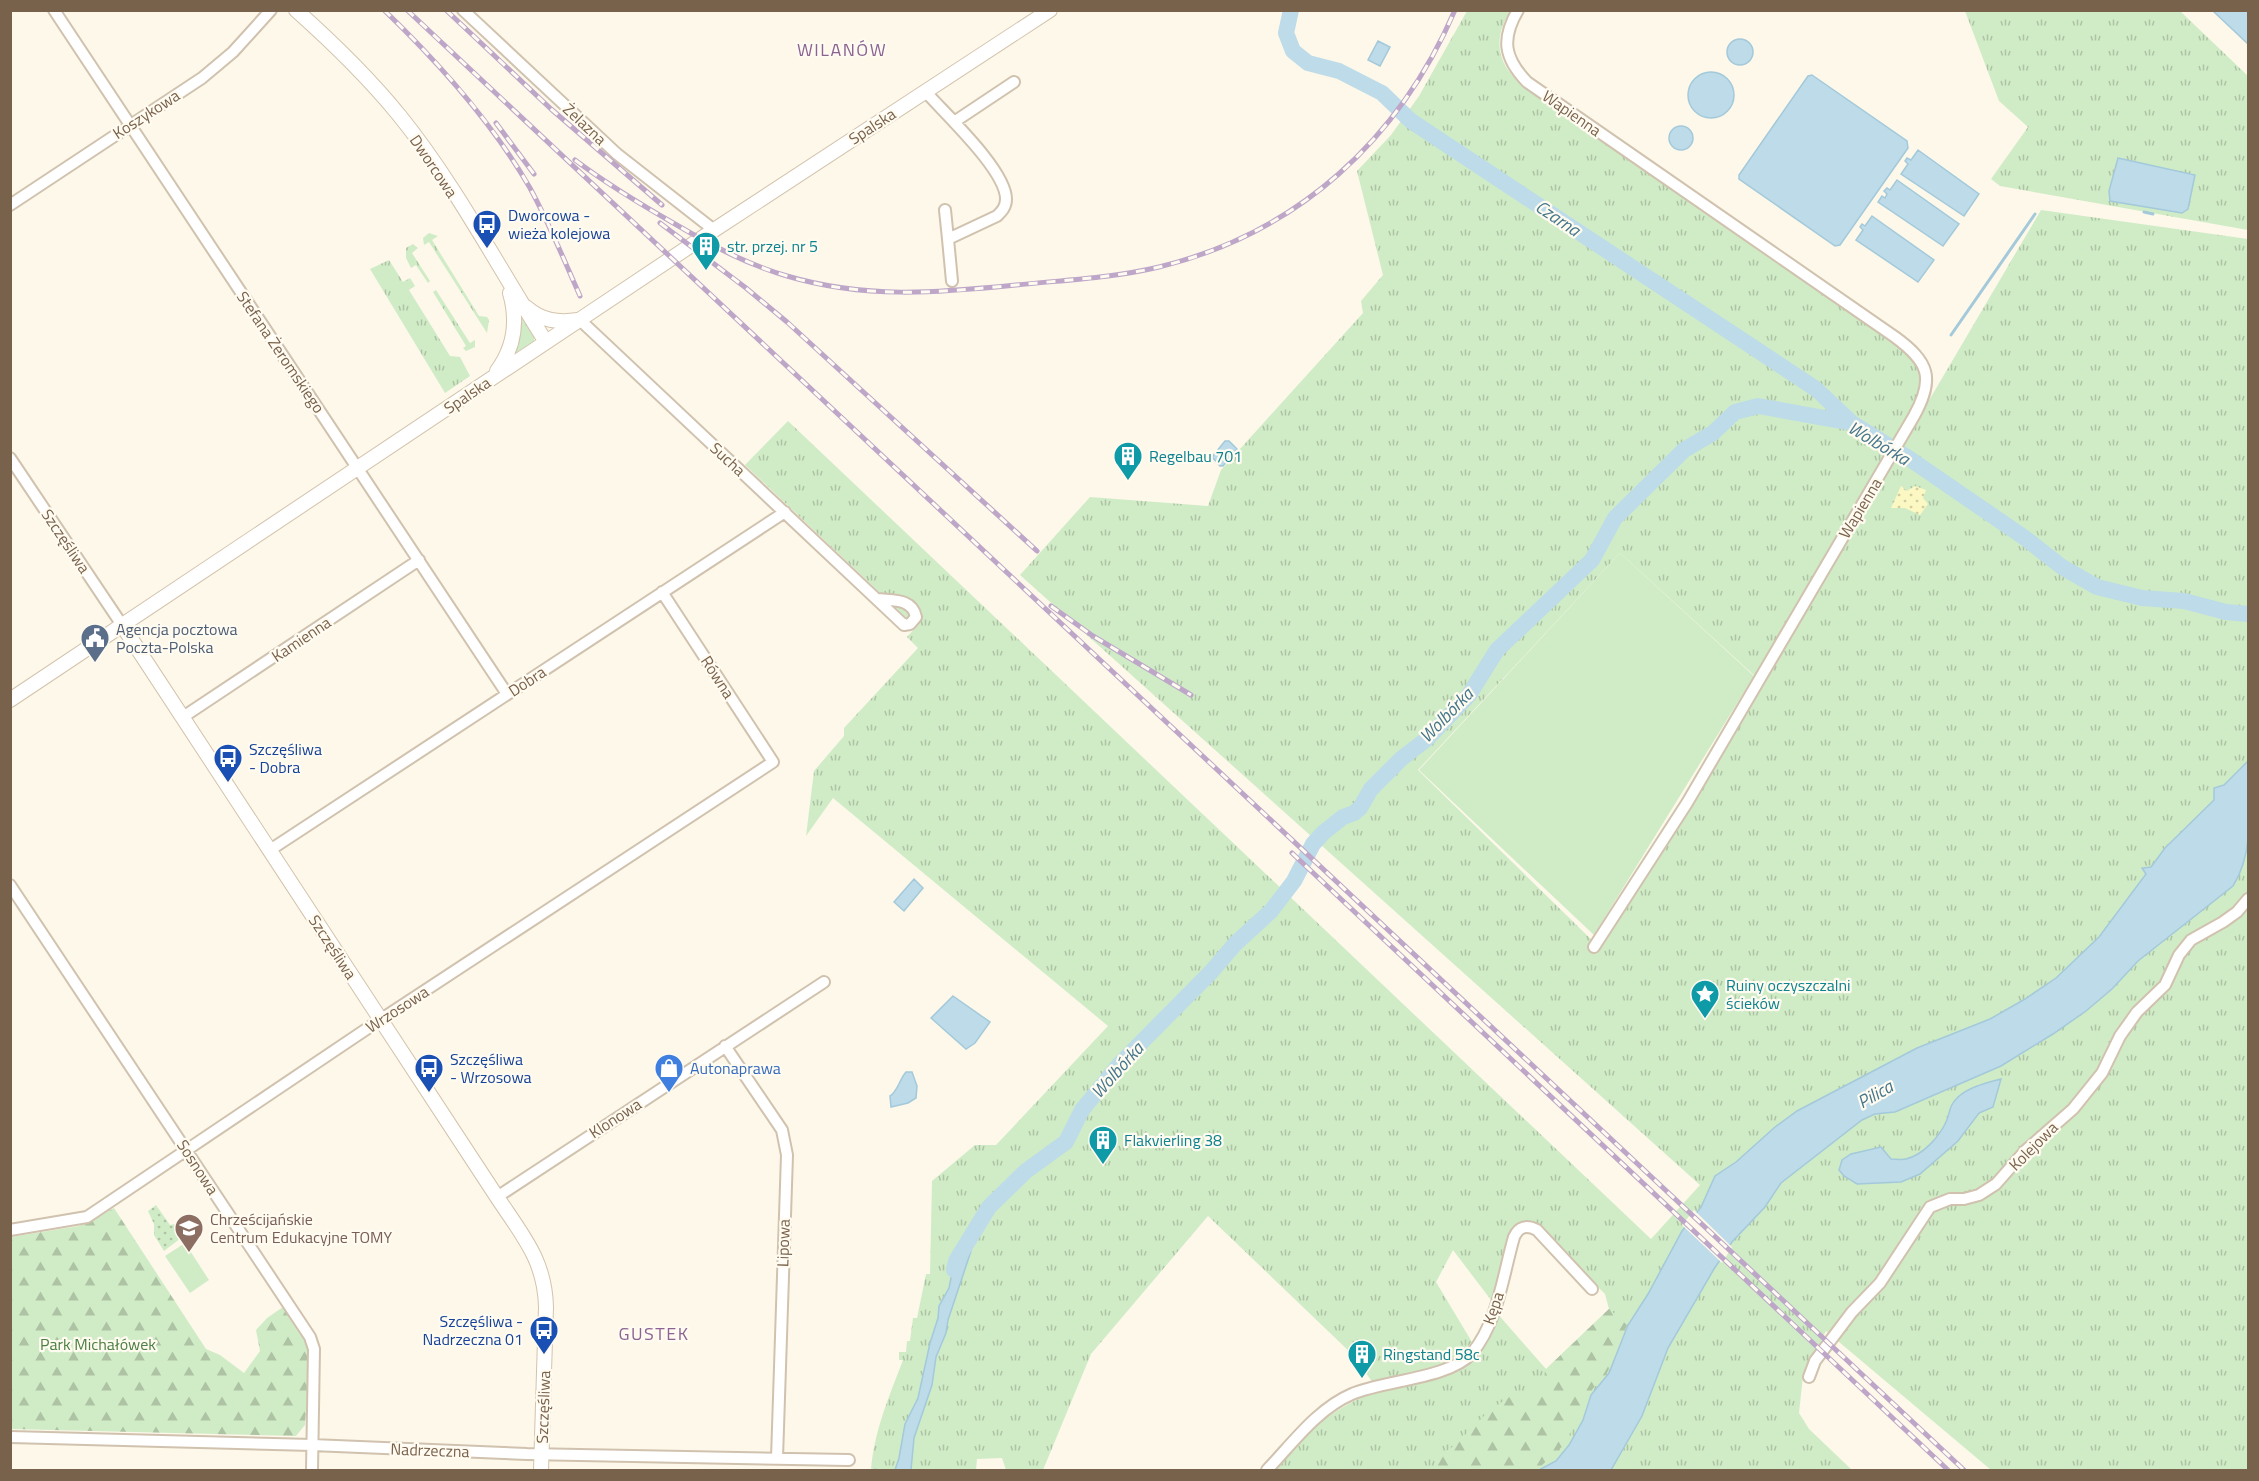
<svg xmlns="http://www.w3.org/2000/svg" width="2259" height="1481" font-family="'Titillium Web',sans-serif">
	<defs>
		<pattern id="grass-tufts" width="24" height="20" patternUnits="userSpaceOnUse" patternTransform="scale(1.5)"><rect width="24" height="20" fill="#d0ecc7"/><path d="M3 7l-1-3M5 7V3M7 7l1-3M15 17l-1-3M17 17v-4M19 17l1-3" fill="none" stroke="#aec3a4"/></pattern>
		<pattern id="forest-firs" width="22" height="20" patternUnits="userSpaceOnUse" patternTransform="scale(1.5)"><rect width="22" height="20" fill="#d0ecc7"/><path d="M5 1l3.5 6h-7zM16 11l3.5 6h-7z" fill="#aec3a4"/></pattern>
		<pattern id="sand-dots" width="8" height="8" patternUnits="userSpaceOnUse" patternTransform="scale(1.5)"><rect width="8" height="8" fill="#fcf8c4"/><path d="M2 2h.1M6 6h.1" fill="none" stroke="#d1cca1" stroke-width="1.8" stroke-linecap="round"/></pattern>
		<pattern id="park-dots" width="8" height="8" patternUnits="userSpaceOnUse" patternTransform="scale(1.5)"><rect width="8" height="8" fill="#d0ecc7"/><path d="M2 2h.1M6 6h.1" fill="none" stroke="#aec3a4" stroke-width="1.8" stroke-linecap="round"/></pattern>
	</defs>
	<rect width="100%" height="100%" fill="#fdf8e9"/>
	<!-- grass -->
	<path fill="url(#grass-tufts)" d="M1467,11H1511C1495,32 1495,59 1515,78L1892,340C1916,360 1923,363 1920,396L1757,678L1620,553L1418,770L1598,946L1608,936L1691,805L2041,210L2248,239V1470H1991L1826,1331L1803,1376L1799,1413L1809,1429L1852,1470H1276C1291,1454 1306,1434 1324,1420C1365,1388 1416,1379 1465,1365L1496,1312L1546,1369L1609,1309L1605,1294L1532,1223H1521L1512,1229L1491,1300L1453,1250L1436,1282L1472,1342C1446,1371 1410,1373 1373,1383L1353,1355L1208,1216L1091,1354L1043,1470H1006L1002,1458L977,1459L976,1470H871C874,1431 889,1397 903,1360H899V1352H906L907,1341H910L913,1318H917L926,1274H930L932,1181L975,1145H996L1108,1026L833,798L806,836L814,771L844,736V728L918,648L907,637L916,627L745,465L788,421L1651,1239L1700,1185L1020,575L1090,497L1208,506L1221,470L1363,313L1361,301L1383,275L1357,171L1391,135L1419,96Z
		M1965,11H2180L2248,76V230L2000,186L1991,179L2028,127L1999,101Z
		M429,233L438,236L432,240L479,316L487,317L489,320L487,333L429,242L424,245L423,238Z
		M413,244L418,248L412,253L430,281L428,283L416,265L411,268L406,258V248Z
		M389,260L403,282L410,278L415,286L409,290L450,356L460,357L470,376L445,393L370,269Z
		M436,290L470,343L475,340V347L466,351L463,348L466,346L433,292Z
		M520,316L534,336V341L512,356Z"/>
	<!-- forest -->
	<path fill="url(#forest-firs)" d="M114,1208L206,1349L220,1355L244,1373L260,1351L256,1330L267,1318L283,1307L302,1331L310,1352L305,1425L296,1436L11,1429V1237L79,1226Z
		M1609,1309L1627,1325L1607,1373L1587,1395L1565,1444L1541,1466L1527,1470H1432L1440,1456L1456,1444L1489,1411L1512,1395L1543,1391L1545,1370Z"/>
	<!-- sand -->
	<path fill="url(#sand-dots)" d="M1901,486L1907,491L1915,486L1926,490L1923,498L1928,504L1920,515L1905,508H1891Z"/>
	<!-- park -->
	<path fill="url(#park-dots)" d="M156,1205L170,1225L175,1224L181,1238L164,1251L154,1235V1224L148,1211Z"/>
	<!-- garden -->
	<path fill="#d0ecc7" d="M1620,553L1754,676L1594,935L1419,770Z
		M185,1243L209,1280L190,1293L165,1256Z"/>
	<!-- water -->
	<path fill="#bddbe8" stroke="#a3c9da" stroke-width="1.5" d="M2213,11H2248V44Z
		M1727 52a13 13 0 1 1 26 0a13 13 0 1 1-26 0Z
		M1378,41L1390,47L1380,66L1368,60Z
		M1688 95a23 23 0 1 1 46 0a23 23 0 1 1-46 0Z
		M1812,75L1907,141L1908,148L1840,245L1835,246L1739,179V175L1808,76Z
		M1669 138a12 12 0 1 1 24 0a12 12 0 1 1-24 0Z
		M1918,150L1979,194L1964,216L1901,174L1908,164L1905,161L1907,158L1911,160Z
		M2118,158L2195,175L2188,209L2182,213L2110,201L2109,191Z
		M1897,180L1959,224L1943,246L1878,202L1882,196L1885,198L1887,194L1884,191L1887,188L1890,190Z
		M1872,216L1934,260L1918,282L1856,240L1863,230L1860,227L1862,224L1865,226Z
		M1225,441H1229L1237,449L1223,466H1220L1212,457Z
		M2248,761C2248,802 2256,850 2233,886L2138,961L2112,989L2086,1011L2053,1034L2001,1066L1895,1112L1875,1114L1862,1120L1781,1183L1765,1207L1732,1242L1714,1269L1668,1348L1642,1416L1611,1470H1539L1556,1461L1569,1445L1583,1420L1591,1395L1609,1373L1628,1325L1648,1294L1682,1231L1701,1207L1715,1176L1736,1162L1775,1127L1797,1111L1917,1048L1990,1019L2025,999L2056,978L2099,937L2146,874L2142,868L2151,867L2165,848L2214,800V788L2224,785Z
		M914,879L923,888L904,911L894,902Z
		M953,996L990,1022L975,1043L966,1049L931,1018Z
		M906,1072H912L917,1086L916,1098L908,1103L891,1107L890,1096C898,1091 899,1080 906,1072Z
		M2001,1079L1993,1107L1979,1113L1958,1141L1920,1174L1901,1182L1857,1184L1844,1176L1839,1170L1842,1160L1851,1154L1881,1147L1891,1159C1896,1159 1902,1160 1906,1159C1923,1155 1939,1137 1946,1122C1951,1111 1948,1107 1958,1097C1969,1087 1986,1083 2001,1079Z
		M957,1249L971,1251L948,1320L946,1333L936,1357L932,1385L914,1438L911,1470H895L899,1458L905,1424L918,1398L930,1343L938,1318L939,1306L949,1288L953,1269L952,1259Z"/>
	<!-- pier -->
	<path fill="#fdf8e9" d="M1694,1210L1732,1247L1722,1263L1682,1225Z"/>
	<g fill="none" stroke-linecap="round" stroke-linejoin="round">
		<!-- stream -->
		<path stroke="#a3c9da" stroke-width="3" d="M2144,212L2153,214
			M1951,335L2035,214
			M875,1470H876"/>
		<!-- river -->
		<path stroke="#bddbe8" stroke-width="16" d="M1291,10L1286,33L1293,51L1308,63L1339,71L1382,93L1411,121L1816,389L1851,422
			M954,1270L956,1261L989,1207L1026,1171L1066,1142L1082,1110L1118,1066L1211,972L1235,944L1271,911L1294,881L1313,844L1323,833L1343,817L1354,813L1360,808L1371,789L1402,758L1427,739L1469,695L1497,650L1592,560L1615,518L1684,450L1713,433L1735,412L1758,406L1852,423L1907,457L2025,538L2062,567L2097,587L2142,598L2184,601L2226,612L2248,614"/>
		<!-- street casing -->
		<g stroke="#d0c2ae" stroke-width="14">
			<path id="street" d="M54,10L507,694
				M463,10L617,154L714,230
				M1518,10C1501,39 1504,58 1527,82L1895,337C1929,362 1935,378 1914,416L1687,803L1594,947
				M925,91C945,114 1006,170 1006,199C1006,207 1002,211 997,216L948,239L952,281
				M954,122L1014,82
				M10,205L202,78L233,52L271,10
				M945,210L948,239
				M580,320L904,625L910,624L916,617C912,598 893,601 877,599
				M10,458L122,625
				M183,717L419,560
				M270,850L785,512
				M10,885L310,1337L314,1349L312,1470
				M725,1046L782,1130L787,1155L777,1458
				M497,1197L824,982
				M10,1230L87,1217L371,1026L773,762L662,592
				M1809,1377L1815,1361L1852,1312L1880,1283L1930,1207L1950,1199H1964L1979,1195L1996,1184L2025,1151L2073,1109L2102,1073L2120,1036L2137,1012L2165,985L2179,955L2191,940L2223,922L2237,912L2248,899
				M10,1437L312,1445L527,1454L849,1460
				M1267,1470C1292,1444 1317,1409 1352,1394C1384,1380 1449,1379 1472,1353C1498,1322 1503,1275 1514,1237C1519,1226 1527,1225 1537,1230L1592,1289"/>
		</g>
		<!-- secondary casing -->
		<g stroke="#d3c3ac" stroke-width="16">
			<path id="secondary" d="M296,10C333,43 368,77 399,115C455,184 498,267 546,342
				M526,307C542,321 558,323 578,320
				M497,371C514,348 518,321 510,293
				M122,625L497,1197C522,1235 545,1260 546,1307L541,1470
				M10,700L714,230L1050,10"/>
		</g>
		<!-- street -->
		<use href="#street" stroke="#fff" stroke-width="10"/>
		<!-- secondary -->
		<use href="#secondary" stroke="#fff" stroke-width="14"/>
		<!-- rail casing -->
		<g stroke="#bda6c8" stroke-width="5">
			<path id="rail" d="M384,10C439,63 492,122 530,188C549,223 564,260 580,296
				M407,10L1964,1470
				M446,10L551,109L662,205
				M496,123L534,174
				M575,160C607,184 640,204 675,224C711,245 746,264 787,276C865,299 936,293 1016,285C1064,280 1113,278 1159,267C1298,233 1399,140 1455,10
				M660,223L746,288L787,322L1037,551
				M1051,606L1093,636L1191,695
				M1292,853L1948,1470"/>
		</g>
		<!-- rail -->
		<use href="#rail" stroke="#fffbf0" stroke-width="3" stroke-dasharray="9" stroke-linecap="butt"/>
	</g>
	<!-- icons -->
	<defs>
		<g id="bus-pin" transform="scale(1.5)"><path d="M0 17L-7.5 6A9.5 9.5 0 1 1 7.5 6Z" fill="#1a4fb4" stroke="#fffbf0"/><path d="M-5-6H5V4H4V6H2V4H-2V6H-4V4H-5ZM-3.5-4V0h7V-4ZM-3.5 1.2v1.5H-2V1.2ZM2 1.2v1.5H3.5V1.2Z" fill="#fff"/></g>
		<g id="building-pin" transform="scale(1.5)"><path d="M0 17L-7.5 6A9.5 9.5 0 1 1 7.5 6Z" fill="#0f9aa8" stroke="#fffbf0"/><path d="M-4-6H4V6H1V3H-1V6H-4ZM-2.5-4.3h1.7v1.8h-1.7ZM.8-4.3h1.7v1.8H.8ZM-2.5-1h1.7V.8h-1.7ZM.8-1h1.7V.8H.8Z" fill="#fff"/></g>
		<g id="civic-pin" transform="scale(1.5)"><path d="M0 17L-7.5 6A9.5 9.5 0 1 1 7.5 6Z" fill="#5c6f8a" stroke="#fffbf0"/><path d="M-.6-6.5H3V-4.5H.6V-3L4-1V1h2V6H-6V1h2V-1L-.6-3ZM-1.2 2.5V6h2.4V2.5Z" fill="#fff"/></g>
		<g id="sight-pin" transform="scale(1.5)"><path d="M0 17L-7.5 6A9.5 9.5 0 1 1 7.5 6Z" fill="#0f9aa8" stroke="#fffbf0"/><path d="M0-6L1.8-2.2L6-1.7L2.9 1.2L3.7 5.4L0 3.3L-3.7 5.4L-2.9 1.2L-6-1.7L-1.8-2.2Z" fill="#fff"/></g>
		<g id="shop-pin" transform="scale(1.5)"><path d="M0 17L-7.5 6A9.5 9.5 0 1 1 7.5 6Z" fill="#3f7fe0" stroke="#fffbf0"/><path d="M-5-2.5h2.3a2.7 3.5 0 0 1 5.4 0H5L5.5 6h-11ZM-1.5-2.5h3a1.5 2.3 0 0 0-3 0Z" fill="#fff"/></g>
		<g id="school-pin" transform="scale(1.5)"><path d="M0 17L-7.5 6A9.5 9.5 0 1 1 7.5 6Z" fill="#8d6e63" stroke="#fffbf0"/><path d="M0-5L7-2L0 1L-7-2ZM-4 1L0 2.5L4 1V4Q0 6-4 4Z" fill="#fff"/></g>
	</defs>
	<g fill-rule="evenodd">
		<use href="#bus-pin" x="487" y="224"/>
		<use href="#building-pin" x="706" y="246"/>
		<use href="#building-pin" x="1128" y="456"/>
		<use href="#civic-pin" x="95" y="638"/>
		<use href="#bus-pin" x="228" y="758"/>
		<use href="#sight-pin" x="1705" y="994"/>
		<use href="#bus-pin" x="429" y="1068"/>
		<use href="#shop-pin" x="669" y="1068"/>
		<use href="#building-pin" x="1103" y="1140"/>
		<use href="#school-pin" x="189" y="1228"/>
		<use href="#bus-pin" x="544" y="1330"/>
		<use href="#building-pin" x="1362" y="1354"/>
	</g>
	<g text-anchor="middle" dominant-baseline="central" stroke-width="4.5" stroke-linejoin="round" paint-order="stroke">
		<!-- street labels -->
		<g font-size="16" fill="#79624c" stroke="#fffbf0">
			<text transform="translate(1572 113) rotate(35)">Wapienna</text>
			<text transform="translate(146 114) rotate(-33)">Koszykowa</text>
			<text transform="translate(585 124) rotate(43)">Żelazna</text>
			<text transform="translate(872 126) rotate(-33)">Spalska</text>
			<text transform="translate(434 166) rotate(56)">Dworcowa</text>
			<text transform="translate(281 352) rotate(56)">Stefana Żeromskiego</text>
			<text transform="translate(467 395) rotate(-34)">Spalska</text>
			<text transform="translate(728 459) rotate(43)">Sucha</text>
			<text transform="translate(1860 508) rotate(-59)">Wapienna</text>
			<text transform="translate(66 541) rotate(56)">Szczęśliwa</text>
			<text transform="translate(301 639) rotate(-34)">Kamienna</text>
			<text transform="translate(718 677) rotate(57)">Równa</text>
			<text transform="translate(527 681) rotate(-33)">Dobra</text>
			<text transform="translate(333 947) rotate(57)">Szczęśliwa</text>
			<text transform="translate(397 1009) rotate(-33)">Wrzosowa</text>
			<text transform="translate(615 1118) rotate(-33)">Klonowa</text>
			<text transform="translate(2033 1146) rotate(-45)">Kolejowa</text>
			<text transform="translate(198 1167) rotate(57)">Sosnowa</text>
			<text transform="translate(783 1243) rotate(-88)">Lipowa</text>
			<text transform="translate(1493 1308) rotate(-71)">Kępa</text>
			<text transform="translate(543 1407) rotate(-88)">Szczęśliwa</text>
			<text transform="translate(430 1450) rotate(2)">Nadrzeczna</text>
		</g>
		<!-- transit labels -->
		<g font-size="16" fill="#164399" stroke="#fffbf0" text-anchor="start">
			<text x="508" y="215">Dworcowa -<tspan x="508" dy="18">wieża kolejowa</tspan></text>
			<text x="249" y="749">Szczęśliwa<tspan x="249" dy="18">- Dobra</tspan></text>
			<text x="450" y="1059">Szczęśliwa<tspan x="450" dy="18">- Wrzosowa</tspan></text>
			<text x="523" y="1321" text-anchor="end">Szczęśliwa -<tspan x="523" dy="18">Nadrzeczna 01</tspan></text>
		</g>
		<!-- culture labels -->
		<g font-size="16" fill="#0d838f" stroke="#fffbf0" text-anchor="start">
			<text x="727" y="246">str. przej. nr 5</text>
			<text x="1149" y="456">Regelbau 701</text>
			<text x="1726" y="985">Ruiny oczyszczalni<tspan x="1726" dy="18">ścieków</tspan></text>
			<text x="1124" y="1140">Flakvierling 38</text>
			<text x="1383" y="1354">Ringstand 58c</text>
		</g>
		<!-- service labels -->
		<g font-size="16" fill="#4e5e75" stroke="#fffbf0" text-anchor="start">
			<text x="116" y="629">Agencja pocztowa<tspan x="116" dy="18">Poczta-Polska</tspan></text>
		</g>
		<!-- shop labels -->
		<g font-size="16" fill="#366cbe" stroke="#fffbf0" text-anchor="start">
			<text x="690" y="1068">Autonaprawa</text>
		</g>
		<!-- education labels -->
		<g font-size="16" fill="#785e54" stroke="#fffbf0" text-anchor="start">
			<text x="210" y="1219">Chrześcijańskie<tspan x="210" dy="18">Centrum Edukacyjne TOMY</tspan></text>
		</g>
		<!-- park labels -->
		<g font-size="16" fill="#4c7f43" stroke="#fffbf0">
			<text x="98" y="1344">Park Michałówek</text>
		</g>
		<!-- neighbourhood labels -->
		<g font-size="18" letter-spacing="1.5" fill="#8b6494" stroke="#fffbf0">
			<text x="842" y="49">WILANÓW</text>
			<text x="654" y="1333">GUSTEK</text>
		</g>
		<!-- water labels -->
		<g font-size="18" font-style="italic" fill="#44768c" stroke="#fffbf0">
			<text transform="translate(1558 218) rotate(34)">Czarna</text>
			<text transform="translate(1879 443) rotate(31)">Wolbórka</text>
			<text transform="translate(1446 715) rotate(-46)">Wolbórka</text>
			<text transform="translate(1117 1070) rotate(-48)">Wolbórka</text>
			<text transform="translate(1875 1094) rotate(-30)">Pilica</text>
		</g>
	</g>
	<!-- border -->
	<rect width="2259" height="1481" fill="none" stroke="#79624c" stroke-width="24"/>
</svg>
